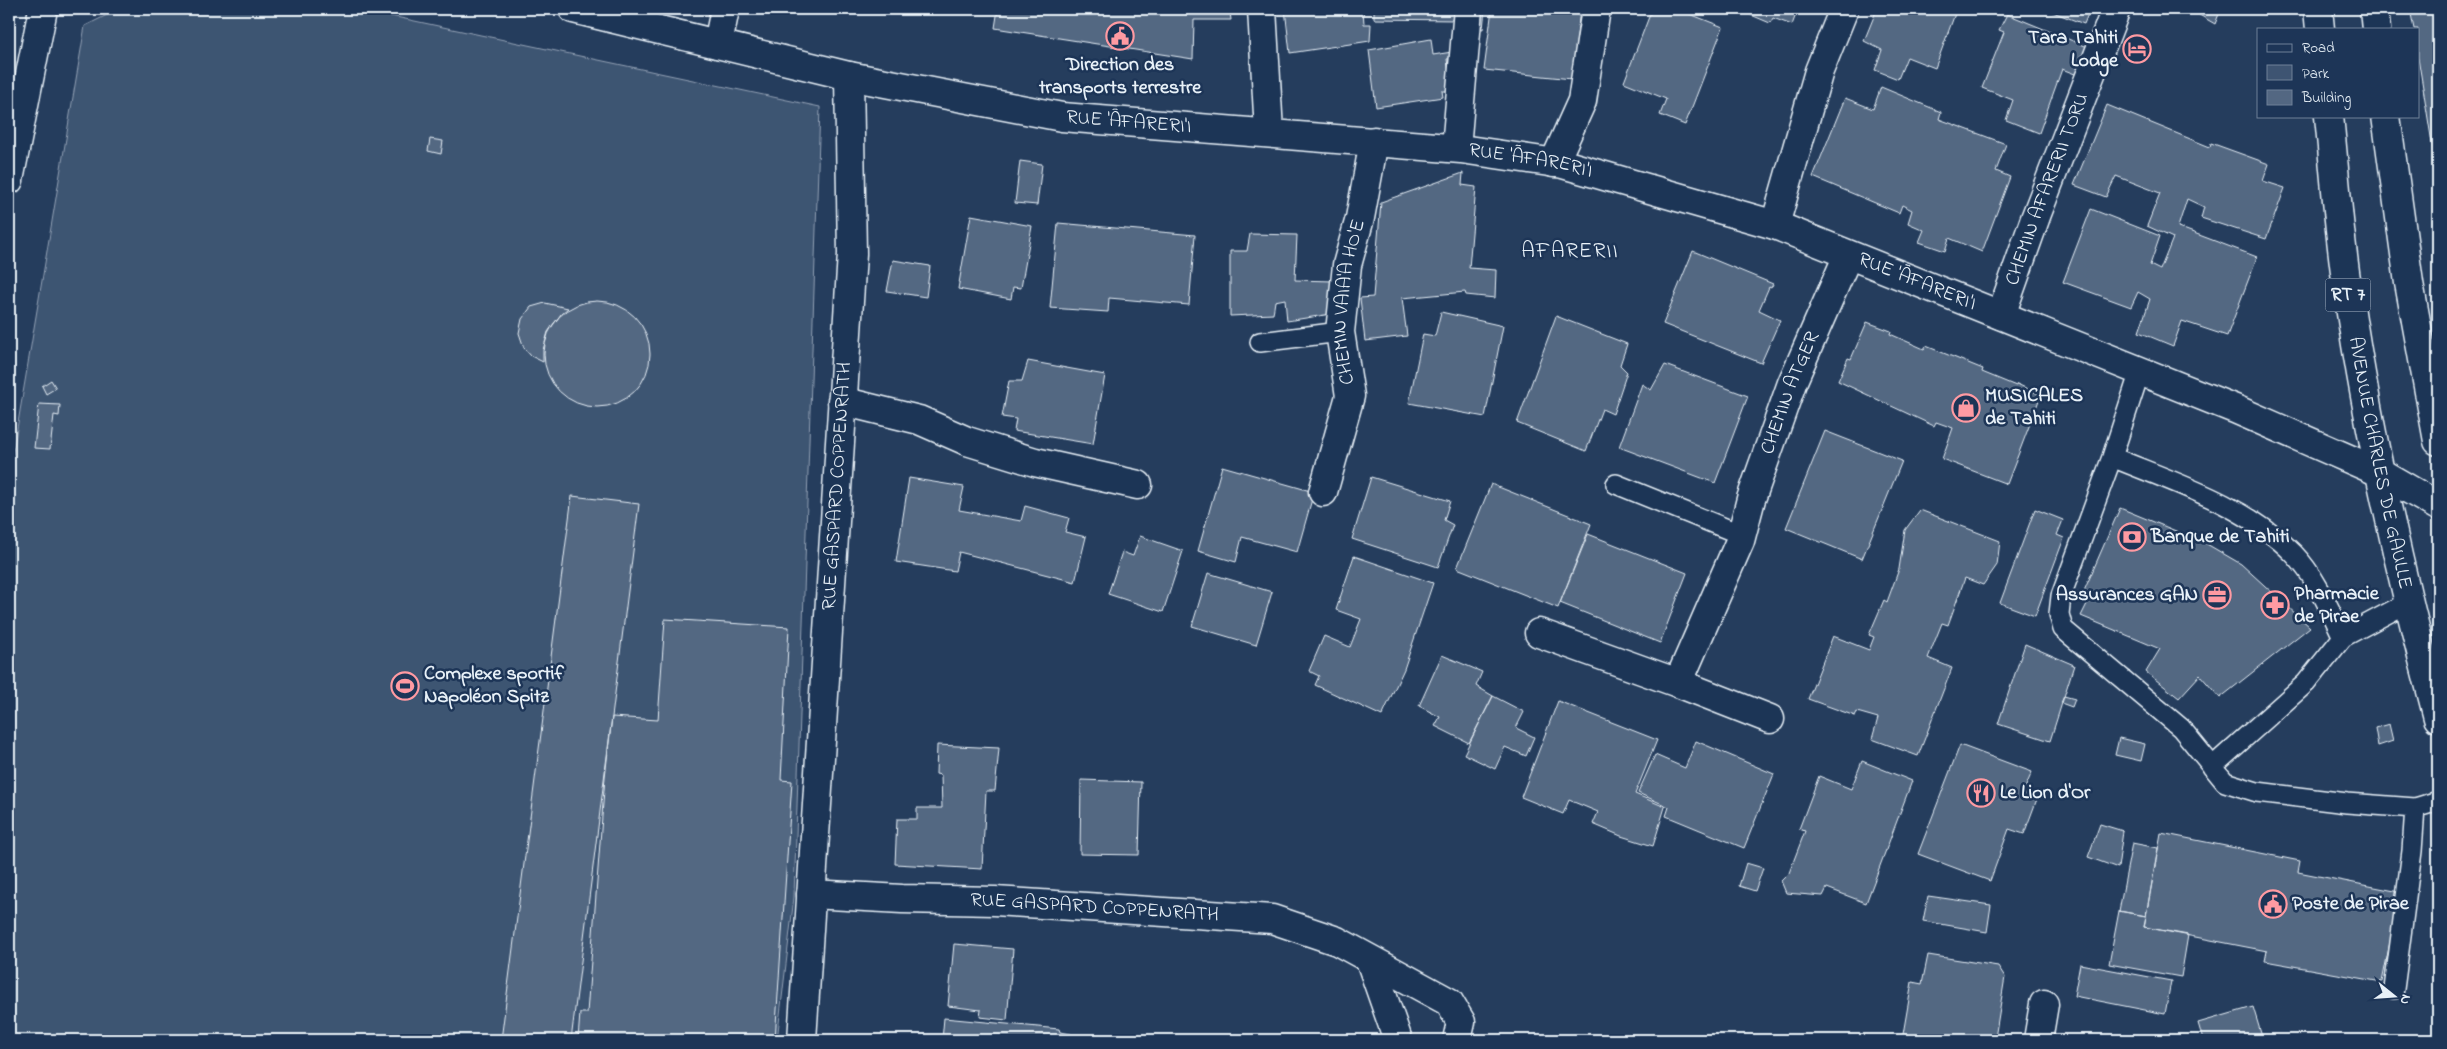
<svg xmlns="http://www.w3.org/2000/svg" width="2447" height="1049" font-family="'Indie Flower',sans-serif">
	<rect width="100%" height="100%" fill="#253d5d"/>
	<filter id="ink" filterUnits="userSpaceOnUse"><feTurbulence type="fractalNoise" baseFrequency=".02" numOctaves="2"/><feDisplacementMap in="SourceGraphic" scale="10" xChannelSelector="R" yChannelSelector="G"/><feConvolveMatrix kernelMatrix="1 2 1 2 8 2 1 2 1" color-interpolation-filters="sRGB"/></filter>
	<g filter="url(#ink)">
		<!-- green -->
		<path fill="#3e5472" stroke="#93a2b5" d="M119,9H358L820,107L794,897L777,1040H9V476L85,26Z"/>
		<!-- building -->
		<path fill="#536782" stroke="#e8f1f8" d="M998,9H1256L1230,12L1231,20H1194L1193,59L995,28Z
			M1285,9H1363L1364,24H1371L1370,41L1290,53Z
			M1374,9H1456L1455,20L1374,19Z
			M1479,9H1485L1483,29L1477,28Z
			M1492,9L1580,10L1572,79L1484,70Z
			M1652,9H1677L1723,27L1685,125L1660,115L1666,99L1624,82Z
			M1737,9H1798L1792,25L1773,18L1770,23Z
			M1877,9H1951L1956,11L1935,68L1907,57L1898,79L1875,70L1882,50L1864,41Z
			M2045,9H2090L2084,24Z
			M2189,9H2221L2215,24Z
			M2410,9H2438V180L2418,57V29H2414Z
			M2007,14L2090,48L2080,76L2062,69L2039,133L2006,120L2013,100L1982,88L2004,32L1999,30Z
			M1431,39L1433,55L1452,52L1453,58L1447,59L1451,91H1442L1443,97L1376,107L1369,50Z
			M1881,87L1941,112L1939,119L2006,144L1996,171L2010,177L1982,252L1949,238L1945,251L1919,242L1924,230L1908,223L1912,210L1902,205L1899,213L1813,177L1845,98L1873,109Z
			M2107,105L2210,147L2211,143L2269,164L2263,181L2285,188L2266,239L2201,218L2204,207L2187,199L2178,227L2257,257L2227,336L2182,321L2173,346L2139,332L2150,299L2138,292L2131,307L2063,282L2091,209L2160,236L2150,265L2160,270L2173,238L2147,226L2160,193L2116,176L2106,197L2074,185Z
			M430,139L443,141L441,154L428,151Z
			M1020,161L1042,164L1037,205L1015,203Z
			M1463,173L1462,185L1476,187L1469,268L1496,270L1495,298L1466,295L1465,292L1402,298L1407,336L1365,341L1360,298L1373,297L1381,202Z
			M971,215L1032,226L1021,288L1013,287L1011,299L958,289Z
			M1058,223L1195,235L1189,305L1109,298L1108,312L1050,308Z
			M1250,234L1297,235L1295,280L1333,281L1331,314L1287,321L1285,299L1275,301L1273,314L1230,316V251H1247Z
			M1693,251L1773,284L1771,288L1769,287L1759,310L1780,320L1761,363L1663,324Z
			M893,260L930,266L926,297L887,291Z
			M544 354a53 53 0 1 1 106 0a53 53 0 1 1-106 0Z
			M545,303L568,308L561,314L548,332L543,350V362L531,356L524,348L519,333L522,319L531,307Z
			M1441,312L1503,326L1485,417L1409,403L1423,334L1435,336Z
			M1556,316L1627,344L1620,365L1627,372L1613,414L1602,409L1586,451L1517,423Z
			M1867,322L1891,331L1890,334L1924,349L1926,346L1983,369L1982,372L2016,386L2017,384L2041,395L2007,484L1942,459L1953,428L1936,422L1934,426L1838,381L1848,358L1851,359Z
			M1028,361L1105,375L1093,444L1014,431L1016,419L1002,417L1009,381H1022Z
			M1665,365L1748,396L1715,483L1619,447L1642,384L1651,390Z
			M51,380L56,388L46,394L42,386Z
			M39,404L60,405L59,416L54,415L50,449L34,448Z
			M1825,431L1902,461L1862,559L1786,528Z
			M1222,466L1314,492L1297,552L1242,537L1236,562L1198,551Z
			M1371,477L1450,501L1444,520L1453,525L1438,567L1352,539Z
			M909,478L964,487L959,510L1021,521L1025,506L1069,518L1065,532L1086,537L1075,582L959,552L955,571L896,562Z
			M1491,484L1591,524L1558,608L1457,568Z
			M572,496L639,504L571,1040H501Z
			M2120,508L2205,543L2241,564L2310,627L2220,698L2200,675L2179,698L2146,672L2160,649L2081,616L2092,594L2084,591Z
			M2035,509L2063,520L2057,535L2064,538L2035,616L2000,603Z
			M1920,510L2000,541L1997,565L1983,585L1965,578L1948,625L1942,623L1928,658L1952,668L1918,756L1872,739L1878,718L1857,712L1855,716L1808,699L1833,636L1869,650L1874,637L1869,635L1884,600L1887,602L1899,569L1905,530Z
			M1588,534L1687,573L1660,643L1560,603Z
			M1140,536L1183,551L1163,612L1108,594L1122,552L1133,556Z
			M1354,556L1433,583L1404,669L1382,716L1315,685L1319,676L1309,671L1324,636L1350,647L1361,619L1336,610Z
			M1208,573L1272,592L1256,645L1192,626Z
			M665,619L789,627L781,780L792,781L775,1040H578L580,1013H587L605,777L612,717L658,720Z
			M2025,644L2074,665L2050,741L1998,724Z
			M1442,655L1482,672L1476,686L1493,696L1469,743L1435,726L1440,717L1419,706Z
			M1493,696L1524,712L1516,728L1534,737L1526,756L1505,747L1495,769L1464,754Z
			M2064,696L2075,699L2072,707L2061,703Z
			M1558,701L1657,740L1635,794L1665,807L1653,846L1621,836L1593,824L1598,812L1569,800L1563,814L1521,797Z
			M2389,724L2393,741L2378,746L2375,728Z
			M2119,738L2145,744L2141,761L2115,755Z
			M1696,741L1774,774L1744,848L1666,816L1669,807L1638,793L1655,755L1685,768Z
			M937,745L999,748L995,791H986L982,869L895,864L897,819H917V808H942L941,775L936,774Z
			M1960,745L2032,772L2023,793L2037,799L2024,834L2009,829L1990,881L1918,854Z
			M1862,761L1912,781L1866,903L1827,888L1823,896L1786,893L1781,881L1789,873L1805,831L1799,829L1819,776L1851,789Z
			M1081,780L1141,782L1139,855L1080,854Z
			M2100,824L2123,831L2118,868L2088,857Z
			M2161,833L2300,861L2298,872L2400,892L2382,982L2265,961L2267,951L2144,927Z
			M2132,843L2158,848L2146,916L2119,911Z
			M1746,863L1763,868L1755,891L1739,886Z
			M1928,896L1991,905L1987,932L1923,921Z
			M2119,911L2146,916L2144,927L2188,935L2181,977L2109,964Z
			M954,944L1013,949L1007,1020L980,1017L981,1010L948,1006Z
			M1928,955L1998,966L2005,977L1995,1038L1987,1040H1902L1912,982L1922,984Z
			M2080,964L2171,981L2165,1014L2074,996Z
			M2253,1007L2263,1040H2203L2198,1023Z
			M944,1018L1059,1029L1060,1032L1071,1034L1070,1040H942Z"/>
		<g fill="none" stroke-linecap="round" stroke-linejoin="round">
			<!-- lane casing -->
			<g stroke="#e8f1f8" stroke-width="22">
				<path id="lane" d="M1260,342L1340,332
					M2140,371L2112,457L2061,596L2059,614L2063,629L2181,728L2225,782L2257,792L2347,803L2415,808L2438,801
					M2112,457C2175,483 2245,504 2294,554C2316,577 2329,608 2343,637
					M1616,484L1742,535
					M2212,767L2306,683L2343,637L2407,603
					M2394,989L2412,851L2415,808"/>
			</g>
			<!-- street casing -->
			<g stroke="#e8f1f8" stroke-width="31">
				<g id="street">
					<path d="M1262,9L1269,132"/>
					<path d="M718,44L725,9"/>
					<path d="M1456,148L1468,9"/>
					<path d="M1554,163L1582,101L1596,9"/>
					<path d="M1775,225L1819,71L1844,9"/>
					<path id="s1" d="M2001,315L2036,216L2116,9"/>
					<path d="M842,401L919,420L967,441L1035,462L1138,485"/>
					<path id="s2" d="M1323,492L1350,396L1340,332L1347,265L1360,218L1374,141"/>
					<path id="s3" d="M1539,633L1678,683L1740,541L1751,499L1792,383L1848,255"/>
					<path d="M1678,683L1770,719"/>
					<path id="s4" d="M811,894L902,899L995,901L1272,919L1337,941L1449,1002L1461,1022L1457,1040"/>
					<path d="M1370,960L1398,1040"/>
					<path id="s5" d="M802,1040L852,254L849,76"/>
					<path d="M2038,1040L2044,1004"/>
				</g>
			</g>
			<!-- secondary casing -->
			<g stroke="#e8f1f8" stroke-width="31">
				<g id="secondary">
					<path id="s6" d="M573,9L849,76L1062,117L1461,149L1563,164L1775,225L2235,409L2379,472L2438,506"/>
				</g>
			</g>
			<!-- primary casing -->
			<g stroke="#e8f1f8" stroke-width="31">
				<g id="primary">
					<path d="M2318,9L2320,29"/>
					<path d="M2374,9L2376,29"/>
					<path id="s7" d="M2329,116C2335,175 2339,235 2348,293C2369,437 2401,578 2438,718"/>
					<path d="M2386,116L2409,283L2438,441"/>
					<path d="M9,180L43,9"/>
				</g>
			</g>
			<!-- lane -->
			<use href="#lane" stroke="#1d3557" stroke-width="19"/>
			<!-- street -->
			<use href="#street" stroke="#1d3557" stroke-width="28"/>
			<!-- secondary -->
			<use href="#secondary" stroke="#1d3557" stroke-width="28"/>
			<!-- primary -->
			<use href="#primary" stroke="#1d3557" stroke-width="28"/>
		</g>
	</g>
	<!-- icons -->
	<defs>
		<g id="civic-ring" transform="scale(1.4375)"><circle r="9.5" fill="#1d3557" stroke="#ff9aa2" stroke-width="1.5"/><path d="M-.6-6.5H3V-4.5H.6V-3L4-1V1h2V6H-6V1h2V-1L-.6-3ZM-1.2 2.5V6h2.4V2.5Z" fill="#ff9aa2"/></g>
		<g id="hotel-ring" transform="scale(1.4375)"><circle r="9.5" fill="#1d3557" stroke="#ff9aa2" stroke-width="1.5"/><path d="M-6-4.5h1.5V1H6V5H4.5V3h-9V5H-6ZM-4 0a1.8 1.8 0 1 1 3.6 0ZM.5 0V-2.5h3Q6-2.5 6 0Z" fill="#ff9aa2"/></g>
		<g id="shop-ring" transform="scale(1.4375)"><circle r="9.5" fill="#1d3557" stroke="#ff9aa2" stroke-width="1.5"/><path d="M-5-2.5h2.3a2.7 3.5 0 0 1 5.4 0H5L5.5 6h-11ZM-1.5-2.5h3a1.5 2.3 0 0 0-3 0Z" fill="#ff9aa2"/></g>
		<g id="bank-ring" transform="scale(1.4375)"><circle r="9.5" fill="#1d3557" stroke="#ff9aa2" stroke-width="1.5"/><path d="M-6-4H6V4H-6ZM0-2.3a2.3 2.3 0 1 0 0 4.6a2.3 2.3 0 1 0 0-4.6Z" fill="#ff9aa2"/></g>
		<g id="office-ring" transform="scale(1.4375)"><circle r="9.5" fill="#1d3557" stroke="#ff9aa2" stroke-width="1.5"/><path d="M-6-3h4V-5.5h4V-3h4V5H-6ZM-1-4.5V-3h2v-1.5ZM-6 0V1H6V0Z" fill="#ff9aa2"/></g>
		<g id="pharmacy-ring" transform="scale(1.4375)"><circle r="9.5" fill="#1d3557" stroke="#ff9aa2" stroke-width="1.5"/><path d="M-2-6h4v4h4v4h-4v4h-4v-4h-4v-4h4Z" fill="#ff9aa2"/></g>
		<g id="stadium-ring" transform="scale(1.4375)"><circle r="9.5" fill="#1d3557" stroke="#ff9aa2" stroke-width="1.5"/><path d="M0-5a6.5 5 0 1 0 0 10a6.5 5 0 1 0 0-10ZM-3.5-1.8h7v3.6h-7Z" fill="#ff9aa2"/></g>
		<g id="restaurant-ring" transform="scale(1.4375)"><circle r="9.5" fill="#1d3557" stroke="#ff9aa2" stroke-width="1.5"/><path d="M-5-6h1v4h1v-4h1v4h1v-4h1v5L-1.5 .5V6h-2V.5L-5-1ZM5-6V6H3V1.5H1.5Q1.5-4 5-6Z" fill="#ff9aa2"/></g>
	</defs>
	<g fill-rule="evenodd">
		<use href="#civic-ring" x="1120" y="36"/>
		<use href="#hotel-ring" x="2137" y="49"/>
		<use href="#shop-ring" x="1966" y="408"/>
		<use href="#bank-ring" x="2132" y="537"/>
		<use href="#office-ring" x="2217" y="595"/>
		<use href="#pharmacy-ring" x="2275" y="605"/>
		<use href="#stadium-ring" x="405" y="686"/>
		<use href="#restaurant-ring" x="1981" y="793"/>
		<use href="#civic-ring" x="2273" y="904"/>
	</g>
	<g text-anchor="middle" dominant-baseline="central" stroke-width="5" stroke-linejoin="round" paint-order="stroke">
		<!-- shield labels -->
		<rect fill="#1d3557" stroke="#abb9c8" stroke-width="1" x="2325.5" y="278.5" width="45" height="33" rx="4"/>
		<g font-size="19" font-weight="bold" fill="#e8f1f8">
			<text x="2348" y="295">RT 7</text>
		</g>
		<!-- poi labels -->
		<g font-size="20" font-weight="bold" fill="#e8f1f8" stroke="#1d3557" text-anchor="start">
			<text x="2118" y="38" text-anchor="end">Tara Tahiti<tspan x="2118" dy="23">Lodge</tspan></text>
			<text x="1120" y="65" text-anchor="middle">Direction des<tspan x="1120" dy="23">transports terrestre</tspan></text>
			<text x="1985" y="396">MUSICALES<tspan x="1985" dy="23">de Tahiti</tspan></text>
			<text x="2151" y="537">Banque de Tahiti</text>
			<text x="2294" y="594">Pharmacie<tspan x="2294" dy="23">de Pirae</tspan></text>
			<text x="2198" y="595" text-anchor="end">Assurances GAN</text>
			<text x="424" y="674">Complexe sportif<tspan x="424" dy="23">Napoléon Spitz</tspan></text>
			<text x="2000" y="793">Le Lion d'Or</text>
			<text x="2292" y="904">Poste de Pirae</text>
		</g>
		<!-- street labels -->
		<g font-size="20" fill="#e8f1f8" stroke="#1d3557">
			<text stroke="none"><textPath href="#s6" startOffset="568">RUE 'ĀFARERI'I</textPath></text>
			<text stroke="none"><textPath href="#s6" startOffset="972">RUE 'ĀFARERI'I</textPath></text>
			<text stroke="none"><textPath href="#s1" startOffset="134">CHEMIN AFARERII TORU</textPath></text>
			<text stroke="none"><textPath href="#s6" startOffset="1378">RUE 'ĀFARERI'I</textPath></text>
			<text stroke="none"><textPath href="#s2" startOffset="195">CHEMIN VAIA'A HO'E</textPath></text>
			<text stroke="none"><textPath href="#s3" startOffset="459">CHEMIN ATGER</textPath></text>
			<text stroke="none"><textPath href="#s7" startOffset="351">AVENUE CHARLES DE GAULLE</textPath></text>
			<text stroke="none"><textPath href="#s5" startOffset="555">RUE GASPARD COPPENRATH</textPath></text>
			<text stroke="none"><textPath href="#s4" startOffset="284">RUE GASPARD COPPENRATH</textPath></text>
		</g>
		<!-- quarter labels -->
		<g font-size="22" letter-spacing="1" fill="#e8f1f8" stroke="#1d3557">
			<text x="1570" y="252">AFARERII</text>
		</g>
	</g>
	<!-- margin -->
	<rect width="2447" height="1049" fill="none" stroke="#1d3557" stroke-width="30"/>
	<rect x="15" y="15" width="2417" height="1019" fill="none" stroke="#e8f1f8" stroke-width="2" filter="url(#ink)"/>
	<!-- legend -->
	<rect x="2257" y="28" width="162" height="90" fill="#1d3557" stroke="#6e8097"/>
	<rect x="2267" y="44" width="25" height="8" fill="#1d3557" stroke="#6e8097"/>
	<text x="2302" y="52" font-size="15" fill="#e8f1f8">Road</text>
	<rect x="2267" y="65" width="25" height="15" fill="#3e5472" stroke="#6e8097"/>
	<text x="2302" y="78" font-size="15" fill="#e8f1f8">Park</text>
	<rect x="2267" y="90" width="25" height="15" fill="#536782" stroke="#6e8097"/>
	<text x="2302" y="102" font-size="15" fill="#e8f1f8">Building</text>
	<!-- north arrow -->
	<g transform="translate(2394 996) rotate(107)" stroke="#1d3557" stroke-width="4" paint-order="stroke">
	<path d="M0-4L9 19L0 12L-9 19Z" fill="#e8f1f8"/>
	<text y="-8" font-size="14" font-weight="bold" text-anchor="middle" fill="#e8f1f8">N</text>
	</g>
</svg>
